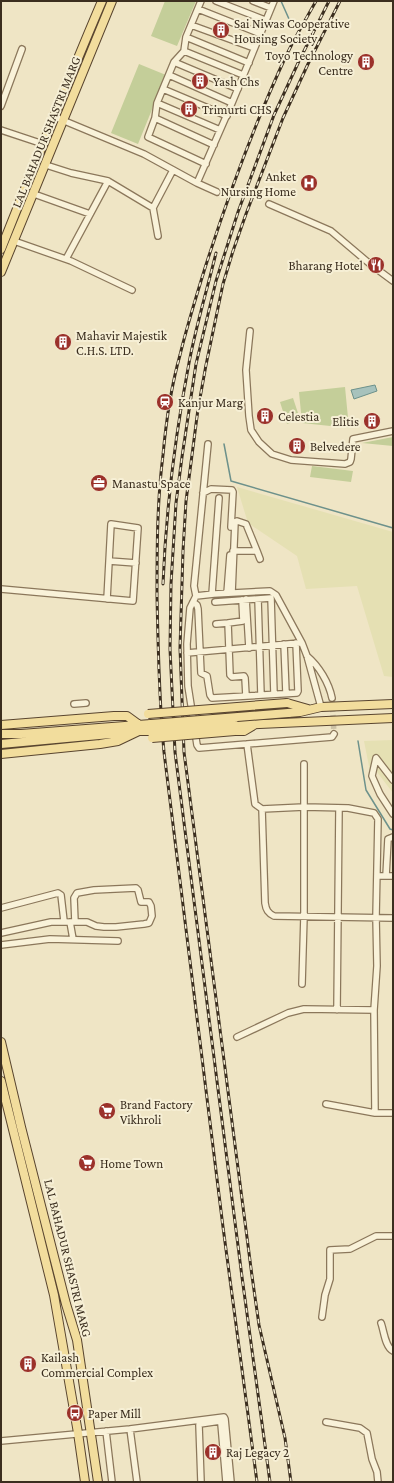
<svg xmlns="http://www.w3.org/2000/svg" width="394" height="1483" font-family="'Crimson Pro',serif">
	<rect width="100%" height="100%" fill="#efe5c5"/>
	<!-- farmland -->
	<path fill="#e5e0b3" d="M237,487L393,532V677L384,676L357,586L306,589L297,556L248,523Z
		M393,740V793L377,772L370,771L364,741Z"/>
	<!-- green -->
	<path fill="#c4ce99" d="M165,1H196L177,46L151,36Z
		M139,64L166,75L138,144L111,133Z
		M345,387L349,428L302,423L299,392Z
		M293,398L300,419L287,424L280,402Z
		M393,437V446L362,443Z
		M312,466L353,471L351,482L310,477Z"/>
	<!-- water -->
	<path fill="#a7c2bc" stroke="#6d918b" d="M375,385L377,391L354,399L351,390Z"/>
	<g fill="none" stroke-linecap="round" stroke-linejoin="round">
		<!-- stream -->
		<path stroke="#6d918b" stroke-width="1.5" d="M281,1L289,19
			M224,444L231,481L393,528
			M358,741L366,790L390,829L393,830"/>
		<!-- minor-tunnel -->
		<path stroke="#cbc0a4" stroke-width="5.5" stroke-dasharray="5.5 3" stroke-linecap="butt" d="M332,698L334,734"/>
		<!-- minor casing -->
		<g stroke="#8b775b" stroke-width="8">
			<path id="minor" d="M201,1L186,37L184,51L174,62L157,103L155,118L148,137L206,164
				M216,1L265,20
				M253,1L271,8
				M198,9L261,34
				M191,25L254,48
				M186,37L249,63
				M184,51L243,75
				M174,62L238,89
				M169,75L232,103
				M163,89L227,116
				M157,103L220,130
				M1,106L22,49
				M55,117L144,154L197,183L217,192
				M155,118L214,145
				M1,130L43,144
				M46,165L71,173L108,181L153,208L158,236
				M197,183L232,103L274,1
				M34,194L90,214
				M269,204L331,231L370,264L393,281
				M153,208L173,170
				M14,241L71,261L132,290
				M66,259L108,181
				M250,331L246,370L249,416L251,430L259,442L272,454L291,460L345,464L350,462L351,459L353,439L393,431
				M203,493L211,489L232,490L233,492L231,527
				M257,551L260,559
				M109,561L136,563
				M1,589L133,601L138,528L111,524L107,599
				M227,593L230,555
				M232,593L235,522L237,521L246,524L257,551H233
				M212,594L219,498
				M196,596L214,594L270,591L276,595L302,643L307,656L321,707
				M246,599L249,648
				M258,599L261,695
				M242,600L243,621L228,623L230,675L232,677L244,676L245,678L246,696
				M193,602L197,605L198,609L201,673L207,676L210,695L212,698L297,693L298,691L296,643
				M215,602L271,598L274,694
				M216,624L228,623
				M284,644L286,693
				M187,653L299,643
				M307,656C319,666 329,683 332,698
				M74,704L86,703
				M194,724L188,686L187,644L190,608L196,596L194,586L208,444
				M195,732L197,745L199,748L332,737L334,734
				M247,744L255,804L262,809L265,903C266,910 268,913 274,916L393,918
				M393,780L376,758L372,776L380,794L393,814
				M262,809L304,807L348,808L374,813L378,819L376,917L377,966L374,1010L375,1113
				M378,876H393
				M386,876L388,839L393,837
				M1,908L58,893L61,895L64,921
				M1,933L51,922H67
				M73,939L70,922H87L96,926L104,927H116L144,924L149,923L152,916L151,906L149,902H141L138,890L136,888L94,890L77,893L74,898L75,922
				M1,945L50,939L118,941
				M302,984L304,916V764
				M337,1010L339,808
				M237,1037L288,1013L304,1009L374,1010
				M326,1104L375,1113H393
				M322,1317L325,1295L330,1279V1250L350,1249L376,1236H393
				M381,1323C384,1331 385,1347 393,1351
				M326,1422L360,1428L367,1433L372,1459L377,1472L378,1482
				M130,1429L137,1482
				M106,1431L112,1482
				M1,1441L130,1429L224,1417L225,1419L231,1482
				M201,1482L199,1425L200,1424L220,1421L221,1424L226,1482"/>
		</g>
		<!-- primary casing -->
		<g stroke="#59452f" stroke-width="10">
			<path id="primary" d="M1,249C34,166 67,83 102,1
				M1,272L112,1
				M287,703L308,709
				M288,713L300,712L321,707L393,704
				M1,725L114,716H127L138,724
				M235,725L393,718
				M235,731H244L254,725
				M1,734H21L151,724
				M1,744L132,732
				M1,754L100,744L118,741L139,731H151
				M1,1042L21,1127L66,1304L77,1340L98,1482
				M1,1081L54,1295L78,1433L85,1482"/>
		</g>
		<!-- minor -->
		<use href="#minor" stroke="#f9f2d9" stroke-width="5.5"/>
		<!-- primary -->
		<use href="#primary" stroke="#f2dd9d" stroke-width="8"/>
		<!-- rail casing -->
		<g stroke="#3b2e1f" stroke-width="3">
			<path id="rail" d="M163,584C166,510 175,436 189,363C196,326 207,290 216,253
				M257,1482L223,1227L164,752C159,700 158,648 157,596C157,549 157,502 163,455C166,422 171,387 180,355C187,326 196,297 205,268C228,196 254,125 286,56C295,37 306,19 316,1
				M270,1482L242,1277L175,752L170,649L171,584L176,503L182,457L196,364L216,281L238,212L274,115L299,61L329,1
				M291,1482L285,1438L259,1325L252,1276L184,752L180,648L183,551L186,501L198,409L206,365L223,284L233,251L246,214L283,118L308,64L340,1"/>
		</g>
		<!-- rail -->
		<use href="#rail" stroke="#f6efd5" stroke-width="1.5" stroke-dasharray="4.5" stroke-linecap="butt"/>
		<!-- primary-bridge casing -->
		<g stroke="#59452f" stroke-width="10" stroke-linecap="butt">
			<path id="primary-bridge" d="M148,714L287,703
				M151,724L288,713
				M151,731L235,725
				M152,738L235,731"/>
		</g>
		<!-- primary-bridge -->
		<use href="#primary-bridge" stroke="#f2dd9d" stroke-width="8"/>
	</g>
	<!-- icons -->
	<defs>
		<g id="building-disc" transform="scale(0.9)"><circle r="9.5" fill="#9b312a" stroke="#f6efd5"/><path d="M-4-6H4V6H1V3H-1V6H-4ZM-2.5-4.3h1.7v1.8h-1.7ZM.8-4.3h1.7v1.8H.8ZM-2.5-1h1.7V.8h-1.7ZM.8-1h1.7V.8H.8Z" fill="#fff"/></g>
		<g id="hospital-disc" transform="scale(0.9)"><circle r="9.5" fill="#9b312a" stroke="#f6efd5"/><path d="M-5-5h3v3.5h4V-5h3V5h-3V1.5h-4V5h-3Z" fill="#fff"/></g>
		<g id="restaurant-disc" transform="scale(0.9)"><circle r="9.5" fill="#9b312a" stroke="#f6efd5"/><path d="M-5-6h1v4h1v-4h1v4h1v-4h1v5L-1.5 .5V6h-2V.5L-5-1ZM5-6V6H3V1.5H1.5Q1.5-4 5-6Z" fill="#fff"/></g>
		<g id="station-disc" transform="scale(0.9)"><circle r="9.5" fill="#9b312a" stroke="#f6efd5"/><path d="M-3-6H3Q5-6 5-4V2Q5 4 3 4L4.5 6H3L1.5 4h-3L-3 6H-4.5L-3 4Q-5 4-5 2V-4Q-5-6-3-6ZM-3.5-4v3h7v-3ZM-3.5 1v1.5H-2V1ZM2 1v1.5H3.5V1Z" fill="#fff"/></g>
		<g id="office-disc" transform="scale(0.9)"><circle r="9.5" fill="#9b312a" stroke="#f6efd5"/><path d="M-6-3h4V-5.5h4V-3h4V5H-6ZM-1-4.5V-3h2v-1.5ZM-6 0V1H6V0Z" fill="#fff"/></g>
		<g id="supermarket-disc" transform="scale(0.9)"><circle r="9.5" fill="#9b312a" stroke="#f6efd5"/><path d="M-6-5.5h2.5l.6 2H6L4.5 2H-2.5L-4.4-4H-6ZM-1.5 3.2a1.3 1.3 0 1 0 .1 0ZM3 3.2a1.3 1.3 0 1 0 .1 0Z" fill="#fff"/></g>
		<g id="bus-disc" transform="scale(0.9)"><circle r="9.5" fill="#9b312a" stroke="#f6efd5"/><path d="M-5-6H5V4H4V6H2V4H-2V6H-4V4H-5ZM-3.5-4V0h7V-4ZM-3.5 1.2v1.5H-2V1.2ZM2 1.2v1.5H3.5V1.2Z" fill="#fff"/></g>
	</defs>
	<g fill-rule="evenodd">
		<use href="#building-disc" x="221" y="30"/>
		<use href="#building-disc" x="366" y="62"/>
		<use href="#building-disc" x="200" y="81"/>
		<use href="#building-disc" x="189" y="109"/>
		<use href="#hospital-disc" x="309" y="183"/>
		<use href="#restaurant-disc" x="376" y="265"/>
		<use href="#building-disc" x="63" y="342"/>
		<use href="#station-disc" x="165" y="402"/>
		<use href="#building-disc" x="265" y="416"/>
		<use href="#building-disc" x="372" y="421"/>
		<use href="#building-disc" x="297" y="446"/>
		<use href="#office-disc" x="99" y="483"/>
		<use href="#supermarket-disc" x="107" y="1111"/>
		<use href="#supermarket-disc" x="87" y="1163"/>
		<use href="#building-disc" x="28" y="1364"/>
		<use href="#bus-disc" x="75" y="1413"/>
		<use href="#building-disc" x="213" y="1452"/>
	</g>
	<g text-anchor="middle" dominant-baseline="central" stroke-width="4" stroke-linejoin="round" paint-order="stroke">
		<!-- poi labels -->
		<g font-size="13" fill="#3b2e1f" stroke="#f6efd5" text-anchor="start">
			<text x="234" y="23">Sai Niwas Cooperative<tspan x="234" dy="15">Housing Society</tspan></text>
			<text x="353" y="55" text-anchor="end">Toyo Technology<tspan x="353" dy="15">Centre</tspan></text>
			<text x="213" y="81">Yash Chs</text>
			<text x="202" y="109">Trimurti CHS</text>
			<text x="296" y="176" text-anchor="end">Anket<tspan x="296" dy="15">Nursing Home</tspan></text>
			<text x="363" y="265" text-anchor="end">Bharang Hotel</text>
			<text x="76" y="335">Mahavir Majestik<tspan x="76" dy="15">C.H.S. LTD.</tspan></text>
			<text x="178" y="402">Kanjur Marg</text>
			<text x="278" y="416">Celestia</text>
			<text x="359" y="421" text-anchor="end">Elitis</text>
			<text x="310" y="446">Belvedere</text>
			<text x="112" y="483">Manastu Space</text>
			<text x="120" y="1104">Brand Factory<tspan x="120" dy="15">Vikhroli</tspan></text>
			<text x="100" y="1163">Home Town</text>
			<text x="41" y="1357">Kailash<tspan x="41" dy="15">Commercial Complex</tspan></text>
			<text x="88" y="1413">Paper Mill</text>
			<text x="226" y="1452">Raj Legacy 2</text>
		</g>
		<!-- street labels -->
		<g font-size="13" fill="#3b2e1f" stroke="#f6efd5">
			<text transform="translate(46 132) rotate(-68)">LAL BAHADUR SHASTRI MARG</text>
			<text transform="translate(68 1258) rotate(76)">LAL BAHADUR SHASTRI MARG</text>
		</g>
	</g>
	<!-- border -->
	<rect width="394" height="1483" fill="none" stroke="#3b2e1f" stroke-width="4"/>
</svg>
